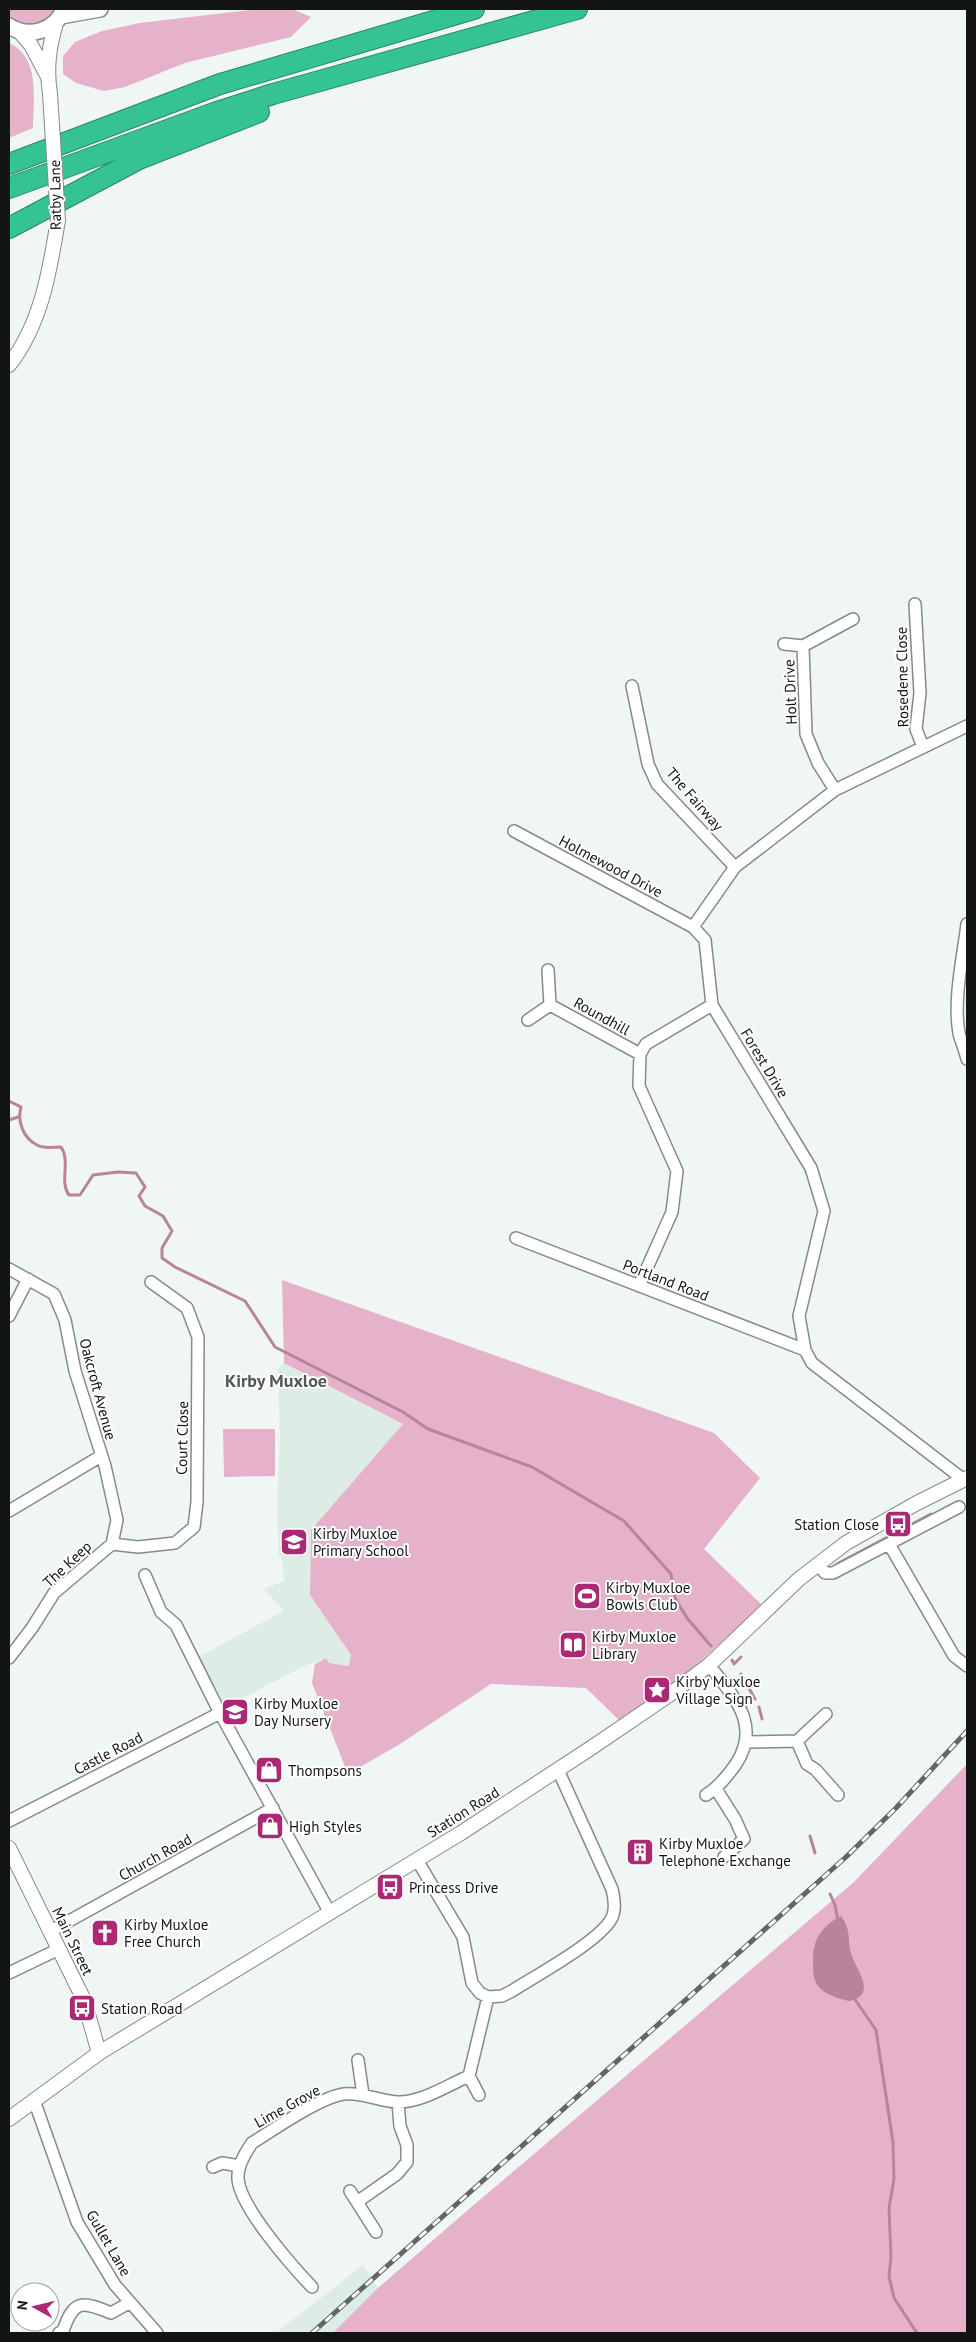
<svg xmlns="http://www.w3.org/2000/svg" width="976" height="2342" font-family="'PT Sans',sans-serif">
	<rect width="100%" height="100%" fill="#eff6f3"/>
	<!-- built -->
	<path fill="#ddece5" d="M284,1363L403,1424L311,1530L310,1595L351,1655L350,1666L329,1663L326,1658L304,1666L226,1707L198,1657L284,1611L264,1589L284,1581L281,1555L279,1556L277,1510L280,1437L278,1369Z
		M363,2265L378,2288L333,2333H276Z"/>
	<!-- green -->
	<path fill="#e5b2c9" d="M9,9H57C47,26 23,33 9,16Z
		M258,9H292L311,17L291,37L185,63L125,87L104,91L76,83L63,74V56L75,42L102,31L140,23Z
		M9,43C41,58 33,98 33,128L9,138Z
		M282,1280L714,1433L760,1478L704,1549L762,1605L705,1657L624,1725L586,1688L491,1684L400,1744L348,1774L312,1683L315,1664L326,1658L329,1663L349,1666L351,1655L310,1595L311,1530L403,1424L284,1363Z
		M223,1429H275V1476L224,1477Z
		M967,1764V2333H333L378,2288L469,2209L854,1882Z"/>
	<!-- water -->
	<path fill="#b7849b" d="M841,1916C853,1933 846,1940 852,1956C857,1971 878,1995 849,2001C839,1999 824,1994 818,1986C813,1979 813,1971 813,1963C812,1941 821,1926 841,1916Z"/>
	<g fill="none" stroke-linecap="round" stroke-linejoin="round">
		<!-- stream -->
		<path stroke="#b7849b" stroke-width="3" d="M9,1101L21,1107C17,1121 23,1138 37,1145C44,1149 53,1147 61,1147C71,1161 59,1182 69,1195H80L93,1175L118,1172L136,1173L145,1187L139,1196L145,1206L163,1216L172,1231L162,1248V1258L175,1267L245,1301L275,1347L403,1412L428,1429L532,1467L624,1521L671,1574L675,1598L687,1618L711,1646
			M9,1120L18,1117
			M837,1564L931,1514
			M732,1660L734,1664L741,1657
			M741,1674L755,1699
			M759,1707L762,1719
			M810,1836L815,1853
			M830,1894L835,1905L838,1921
			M854,1998L876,2030L893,2142L894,2179L889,2208L891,2257L889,2276L894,2298L917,2333"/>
		<!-- minor casing -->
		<g stroke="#848b88" stroke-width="14">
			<path id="minor" d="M915,604L920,693L916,729L923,747
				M784,644L803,646
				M632,686L648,764L657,784L735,867
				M835,790L818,763L806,734L803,646L853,619
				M514,831L693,927
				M967,924C963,957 953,1000 959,1033C961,1042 965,1050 967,1059
				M548,970L550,1005
				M528,1020L550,1005L640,1054
				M516,1238L805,1350
				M9,1269L54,1294L65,1320L75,1371L105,1466L117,1520L112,1544
				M639,1286L672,1212L677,1171L639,1086L640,1054L646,1044L712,1005
				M9,1316L28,1279
				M964,1480L812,1363L805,1350L799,1316L824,1211L811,1168L712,1005L705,940L693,927L735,867L835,790L967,726
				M9,1511L101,1456
				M112,1544L138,1547L175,1543L194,1527L197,1502L198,1337L187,1308L151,1282
				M889,1544L954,1656L967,1666
				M818,1564L825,1573H833L959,1507
				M145,1575L161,1612L176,1625L220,1713L330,1913
				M9,1658L32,1628L54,1593L112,1544
				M797,1741L826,1714
				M746,1742L797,1741L807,1764L816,1770L838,1795
				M716,1789L735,1819L744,1839L724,1857
				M706,1795C719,1787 727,1776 736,1764C762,1724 733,1696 709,1665
				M9,1821L220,1713
				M417,1860L463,1937L472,1983L480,1993L488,1997L502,1996L512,1991C535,1976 606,1938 613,1915C616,1906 614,1897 612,1889L558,1770
				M51,1931L273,1808
				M9,1973L59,1949
				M358,2060L363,2095
				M469,2076L479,2095
				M34,2100L77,2222L115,2285L157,2333
				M213,2167L222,2163L240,2166
				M350,2191L376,2232
				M357,2202L397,2174L407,2162V2145L400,2126L398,2102
				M312,2287C292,2266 240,2207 238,2179C237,2166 245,2153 252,2143C273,2130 320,2097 344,2094C362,2092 379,2101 397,2102C421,2103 448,2085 469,2076L488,1997
				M59,2333L63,2331C74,2299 82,2301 111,2313L129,2303"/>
		</g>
		<!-- tertiary casing -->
		<g stroke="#848b88" stroke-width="16">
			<path id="tertiary" d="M20,32L31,45L47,75
				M50,94C46,68 49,47 56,23
				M9,365C41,325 50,270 58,220
				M9,1848L84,2000L99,2053
				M9,2119L99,2053L461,1833L591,1748L669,1695L709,1665L799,1579L846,1543L917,1503L967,1478"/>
		</g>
		<!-- secondary casing -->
		<g stroke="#848b88" stroke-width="18">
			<path id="secondary" d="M61,16L100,9
				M9,26C29,39 55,31 64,9"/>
		</g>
		<!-- motorway casing -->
		<g stroke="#298667" stroke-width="22">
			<path id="motorway" d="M9,164L220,84L474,9
				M9,188L214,113L273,94L577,9
				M9,228L139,159L259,112"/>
		</g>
		<!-- minor -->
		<use href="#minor" stroke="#fff" stroke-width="11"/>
		<!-- tertiary -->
		<use href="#tertiary" stroke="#fff" stroke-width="14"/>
		<!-- secondary -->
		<use href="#secondary" stroke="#fff" stroke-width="15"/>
		<!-- motorway -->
		<use href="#motorway" stroke="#35c394" stroke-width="20"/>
		<!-- rail casing -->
		<g stroke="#626664" stroke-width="5">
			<path id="rail" d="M312,2333L846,1857L896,1808L967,1731"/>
		</g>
		<!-- rail -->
		<use href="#rail" stroke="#fff" stroke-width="3" stroke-dasharray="9" stroke-linecap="butt"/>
		<!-- tertiary-bridge casing -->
		<g stroke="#848b88" stroke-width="16" stroke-linecap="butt">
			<path id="tertiary-bridge" d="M50,94L58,220"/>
		</g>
		<!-- tertiary-bridge -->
		<use href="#tertiary-bridge" stroke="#fff" stroke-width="14"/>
	</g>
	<!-- icons -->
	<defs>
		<g id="bus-square" transform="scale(1.4375)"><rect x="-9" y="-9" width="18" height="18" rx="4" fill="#ab2974" stroke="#fff"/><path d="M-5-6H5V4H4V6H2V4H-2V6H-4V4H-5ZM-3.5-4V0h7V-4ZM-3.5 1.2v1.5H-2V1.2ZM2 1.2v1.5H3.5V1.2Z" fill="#fff"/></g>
		<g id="school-square" transform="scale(1.4375)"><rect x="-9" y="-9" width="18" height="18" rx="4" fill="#ab2974" stroke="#fff"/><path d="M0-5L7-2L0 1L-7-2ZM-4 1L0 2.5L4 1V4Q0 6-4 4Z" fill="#fff"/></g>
		<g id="stadium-square" transform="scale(1.4375)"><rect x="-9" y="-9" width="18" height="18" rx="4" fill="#ab2974" stroke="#fff"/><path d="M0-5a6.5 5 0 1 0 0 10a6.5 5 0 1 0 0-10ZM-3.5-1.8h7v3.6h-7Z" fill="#fff"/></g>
		<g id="library-square" transform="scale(1.4375)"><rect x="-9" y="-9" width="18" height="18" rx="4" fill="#ab2974" stroke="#fff"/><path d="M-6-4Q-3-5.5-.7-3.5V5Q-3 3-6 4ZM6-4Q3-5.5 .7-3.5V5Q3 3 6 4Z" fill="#fff"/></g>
		<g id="sight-square" transform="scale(1.4375)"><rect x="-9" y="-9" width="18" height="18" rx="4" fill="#ab2974" stroke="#fff"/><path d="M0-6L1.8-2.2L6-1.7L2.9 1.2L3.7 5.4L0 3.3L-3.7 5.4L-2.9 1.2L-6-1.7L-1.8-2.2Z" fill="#fff"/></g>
		<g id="shop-square" transform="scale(1.4375)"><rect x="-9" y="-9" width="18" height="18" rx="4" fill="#ab2974" stroke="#fff"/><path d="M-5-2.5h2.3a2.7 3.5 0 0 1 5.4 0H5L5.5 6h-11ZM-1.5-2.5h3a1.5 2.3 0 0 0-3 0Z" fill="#fff"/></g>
		<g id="building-square" transform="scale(1.4375)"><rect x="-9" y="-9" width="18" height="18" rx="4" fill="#ab2974" stroke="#fff"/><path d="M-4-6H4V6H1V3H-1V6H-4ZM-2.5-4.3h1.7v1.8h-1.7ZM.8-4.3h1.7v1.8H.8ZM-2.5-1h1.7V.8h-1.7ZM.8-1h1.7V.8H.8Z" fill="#fff"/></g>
		<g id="church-square" transform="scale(1.4375)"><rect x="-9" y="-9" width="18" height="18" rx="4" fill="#ab2974" stroke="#fff"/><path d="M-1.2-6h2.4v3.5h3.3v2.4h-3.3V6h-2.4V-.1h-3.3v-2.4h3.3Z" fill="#fff"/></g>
	</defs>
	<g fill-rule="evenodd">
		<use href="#bus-square" x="898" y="1524"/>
		<use href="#school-square" x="294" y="1542"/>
		<use href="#stadium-square" x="587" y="1596"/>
		<use href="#library-square" x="573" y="1645"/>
		<use href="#sight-square" x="657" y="1690"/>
		<use href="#school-square" x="235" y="1712"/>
		<use href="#shop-square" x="269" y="1770"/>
		<use href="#shop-square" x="270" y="1826"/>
		<use href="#building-square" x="640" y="1852"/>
		<use href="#bus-square" x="390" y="1887"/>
		<use href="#church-square" x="105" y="1933"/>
		<use href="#bus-square" x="82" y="2008"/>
	</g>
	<g text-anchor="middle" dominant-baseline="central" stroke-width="4" stroke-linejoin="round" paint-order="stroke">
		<!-- street labels -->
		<g font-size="15" fill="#121513" stroke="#fff">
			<text transform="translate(55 195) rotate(-91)">Ratby Lane</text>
			<text transform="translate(902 677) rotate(-91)">Rosedene Close</text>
			<text transform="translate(790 692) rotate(-92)">Holt Drive</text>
			<text transform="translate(695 799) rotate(49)">The Fairway</text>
			<text transform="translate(611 866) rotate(28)">Holmewood Drive</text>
			<text transform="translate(602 1016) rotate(29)">Roundhill</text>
			<text transform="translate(765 1063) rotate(59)">Forest Drive</text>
			<text transform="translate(666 1280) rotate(21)">Portland Road</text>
			<text transform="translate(98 1389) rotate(75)">Oakcroft Avenue</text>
			<text transform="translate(182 1438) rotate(-89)">Court Close</text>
			<text transform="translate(67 1564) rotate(-43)">The Keep</text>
			<text transform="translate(108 1753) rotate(-27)">Castle Road</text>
			<text transform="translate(463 1812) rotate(-32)">Station Road</text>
			<text transform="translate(155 1857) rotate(-29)">Church Road</text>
			<text transform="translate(73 1941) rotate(64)">Main Street</text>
			<text transform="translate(287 2106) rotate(-29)">Lime Grove</text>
			<text transform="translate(109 2243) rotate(60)">Gullet Lane</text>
		</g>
		<!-- poi labels -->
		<g font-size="15" fill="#121513" stroke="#fff" text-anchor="start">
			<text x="879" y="1524" text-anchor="end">Station Close</text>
			<text x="313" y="1533">Kirby Muxloe<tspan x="313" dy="17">Primary School</tspan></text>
			<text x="606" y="1587">Kirby Muxloe<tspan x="606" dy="17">Bowls Club</tspan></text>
			<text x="592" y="1636">Kirby Muxloe<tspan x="592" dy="17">Library</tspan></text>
			<text x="676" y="1681">Kirby Muxloe<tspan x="676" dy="17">Village Sign</tspan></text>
			<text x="254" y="1703">Kirby Muxloe<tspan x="254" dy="17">Day Nursery</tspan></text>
			<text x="288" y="1770">Thompsons</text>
			<text x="289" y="1826">High Styles</text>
			<text x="659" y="1843">Kirby Muxloe<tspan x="659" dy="17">Telephone Exchange</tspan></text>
			<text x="409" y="1887">Princess Drive</text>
			<text x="124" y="1924">Kirby Muxloe<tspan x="124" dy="17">Free Church</tspan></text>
			<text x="101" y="2008">Station Road</text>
		</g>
		<!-- quarter labels -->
		<g font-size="18" font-weight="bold" fill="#515855" stroke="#fff">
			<text x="276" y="1380">Kirby Muxloe</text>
		</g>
	</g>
	<!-- border -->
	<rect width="976" height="2342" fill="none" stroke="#121513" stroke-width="20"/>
	<!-- north arrow -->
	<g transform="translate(35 2307) rotate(278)"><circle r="24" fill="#ffffff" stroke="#a0a1a1"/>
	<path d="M0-4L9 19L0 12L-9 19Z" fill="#ab2974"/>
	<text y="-8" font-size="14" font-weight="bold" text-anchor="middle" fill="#121513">N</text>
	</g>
</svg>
